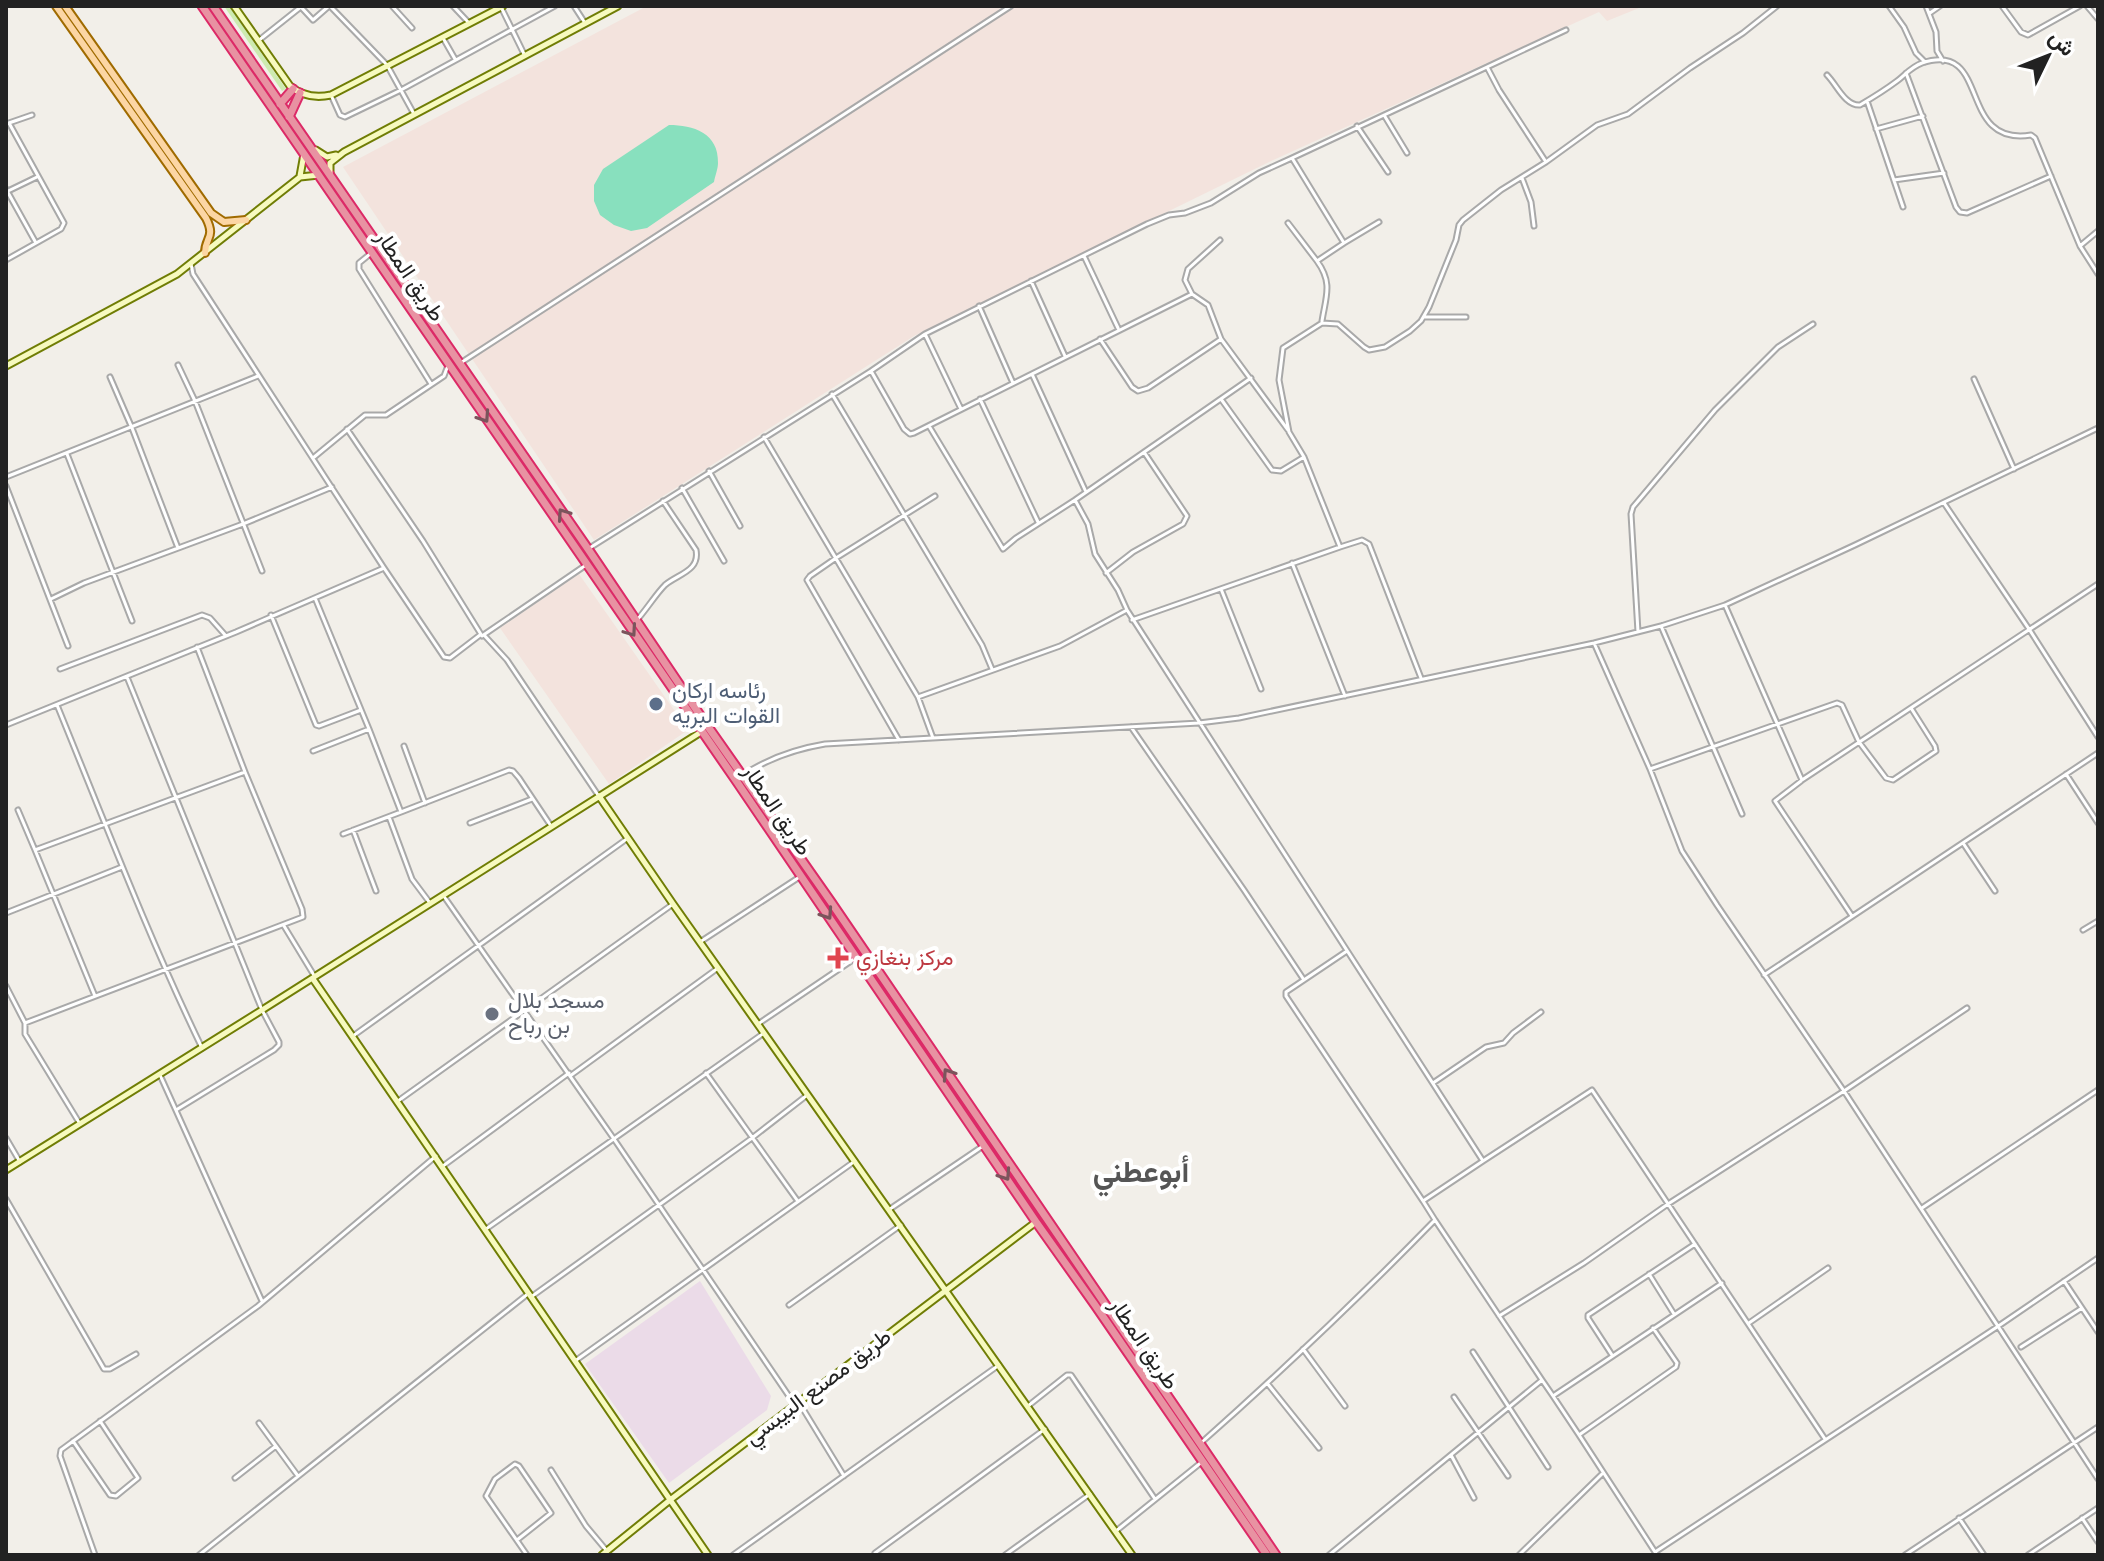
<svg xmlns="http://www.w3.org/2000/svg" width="2104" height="1561" font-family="'Nunito Sans',Vazirmatn,sans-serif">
	<rect width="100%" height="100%" fill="#f2efe9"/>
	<!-- industrial -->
	<path fill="#ebdbe8" d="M700,1281L771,1396L767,1410L669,1483L585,1364Z"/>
	<!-- military -->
	<path fill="#f3e3dd" d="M647,6H1644L1607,21L1599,12L1269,162L914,336L594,540L343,167Z
		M579,574L688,730L609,784L500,628Z"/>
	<!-- grass -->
	<path fill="#cdebb0" d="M224,6H229L286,89L282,91Z"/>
	<!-- pitch -->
	<path fill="#88e0be" d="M669,125C693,125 719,133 718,163C718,169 715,176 714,182L647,228L631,231L614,225L600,215L594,201V185L603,169Z"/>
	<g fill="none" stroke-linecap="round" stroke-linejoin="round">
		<!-- street casing -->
		<g stroke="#a9a9a9" stroke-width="7">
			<path id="street" d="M300,6L313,20L329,6
				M330,6L387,65L414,114
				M392,6L412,28
				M453,6L469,23
				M574,6L585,23
				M1889,6L1904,27L1916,53L1925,62
				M1926,6L1936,32L1937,51L1943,61
				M2002,6L2021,32L2028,35L2080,6
				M2087,6L2098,19
				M502,9L525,56
				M1930,13L1940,6
				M443,38L455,59
				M258,41L302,6
				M1906,73L1956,207L1960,212L1967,213L2051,176
				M1827,75C1837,85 1845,106 1860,105C1872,98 1885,90 1897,81C1905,75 1911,67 1922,63C1992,40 1956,147 2031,135L2035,138L2080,246
				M331,95L340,115L345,117L401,90L555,6
				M1867,101L1903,207
				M1384,115L1407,153
				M6,124L32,115
				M1357,126L1388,172
				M1876,129L1923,116
				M1546,162L1499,90L1487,67L1566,30
				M1522,178L1531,202L1534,226
				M1894,180L1944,173
				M6,189L36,243
				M6,192L37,177
				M1379,222L1344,243L1292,158L1487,67
				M1288,223L1317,261
				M2098,231L2080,246L2098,274
				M1220,240L1188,269L1185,280L1192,294L1208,305L1221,339L1288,430
				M370,254L359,263V269L431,384
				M1084,256L1118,328
				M6,260L61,229L64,223L9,123
				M191,264L193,274L384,568L444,657L450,658L480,635
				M1031,281L1065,356
				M979,306L1013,383
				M1424,317H1466
				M1322,321C1326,296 1333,283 1317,261L1344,243
				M925,334L961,409
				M1100,339L1132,387L1138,391L1148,388L1221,339
				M462,362L1011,6
				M178,365L195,401L262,571
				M871,371L904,429L910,434L914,433L1192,294
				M1032,374L1086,492
				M110,377L132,428L178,548
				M1974,379L2014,469
				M832,394L982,645L992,669
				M980,399L1038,522
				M1221,399L1272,470L1281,471L1304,457
				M929,426L1003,549L1016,538L1075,500L1251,378
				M347,429L423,541L482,636L586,565
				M764,437L918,697L933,738
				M67,454L132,621
				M313,458L365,415H386L444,376L447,368
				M709,471L740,526
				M6,477L258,376
				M6,486L68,646
				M682,488L724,561
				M1075,500L1088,524L1095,554L1118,590L1127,610
				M1944,503L2029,629L2098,737
				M1340,547L1362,540L1369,544L1421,678
				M588,549L871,371L925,334L1147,224L1169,215L1185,213L1211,203L1259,173L1292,158
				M1292,563L1345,696
				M1106,573L1133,552L1183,524L1187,516L1144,452
				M1221,589L1261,689
				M51,599L84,583L243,524L332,487
				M1725,605L1802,780L2098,584
				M271,615L316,725L319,726L361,710
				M637,620C646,610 656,594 665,585C678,574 700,571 696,550L663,501
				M1132,620L1340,547L1304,457L1289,432L1279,380L1283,348L1322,323L1338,324L1364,347L1369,350L1385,347L1410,331L1421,321L1429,307L1456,240L1459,225L1463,220L1501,190L1546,162L1597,125L1628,114L1690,68L1743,33L1777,6
				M1661,626L1742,814
				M1638,632L1631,514L1633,507L1715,410L1778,347L1813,324
				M484,635L507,660L598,795
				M1594,643L1650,769L1682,851L1717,905L1844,1091L2098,1479
				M60,669L202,615L210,618L226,636
				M127,677L262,1010L279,1042V1045L274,1050L176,1110
				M918,697L1060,646L1127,610L1483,1161L1592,1090L1825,1439
				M57,705C104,820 148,936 202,1048
				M6,725L236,632L384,568
				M1131,727L1244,890L1304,980
				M369,729L401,812L509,770L513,771L519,778L551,826
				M899,740L807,580L810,576L836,558L935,496
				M404,746L425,803
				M313,751L369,729L315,598
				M1650,769L1837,703L1842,705L1859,742L1886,778L1893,780L1936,751L1935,746L1911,708
				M2066,774L2098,823
				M743,775C769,758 795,749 825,744L1199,723L1239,718L1594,643L1661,626L1725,605L1855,545L2098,428
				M1801,781L1775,801L1852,916
				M18,810L35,850L245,772
				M389,817L412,879L430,903
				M470,823L532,799
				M353,830L376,891
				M343,834L401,812
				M1963,843L1995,891
				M35,850L95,996
				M443,895L614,1139L795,1405
				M6,913L122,867
				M284,926L315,977
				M2083,930L2098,921
				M700,942L801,876
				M1347,951L1286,992V996L1423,1201L1483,1161
				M1764,975L2098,753
				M6,986L25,1023V1034L80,1124
				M25,1023L303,917L302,909L245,772L197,647
				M758,1024L854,959
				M353,1036L628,838
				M706,1073L797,1200
				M160,1075L262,1301
				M570,1076L718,968
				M1433,1083L1486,1047L1504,1043L1513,1033L1541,1012
				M398,1101L673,904
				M6,1138L20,1162
				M443,1166L569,1073
				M6,1199L104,1369H110L136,1354
				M1922,1208L2098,1090
				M890,1209L983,1146
				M1435,1220L1542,1380
				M486,1229L764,1033
				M1649,1274L1674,1314
				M2064,1281L2098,1332
				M531,1297L752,1138L806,1096
				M789,1305L901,1225
				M1499,1316L1584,1263L1668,1204L1844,1091L1967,1008
				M1749,1323L1828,1268
				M2021,1347L2082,1308
				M1303,1349L1345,1406
				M1473,1352L1548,1467
				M1612,1355L1588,1318V1315L1695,1244
				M575,1361L855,1161
				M1267,1383L1319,1448
				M1553,1396L1579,1435L1676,1367L1677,1363L1653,1328
				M1454,1397L1508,1476
				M800,1404L844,1476
				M1028,1406L1067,1375H1071L1155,1499
				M259,1423L298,1476
				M1579,1435L1657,1555
				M73,1441L110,1495L116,1496L138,1478L100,1421
				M1202,1442C1282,1371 1360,1297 1435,1220L1423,1201
				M1451,1455L1474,1498
				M551,1470L586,1526L607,1551
				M235,1478L276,1446
				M1959,1518L1984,1555
				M2082,1518L2098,1542
				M1116,1531L1203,1461
				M517,1540L551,1513L519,1466L515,1464L495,1479L486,1496L527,1555
				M1655,1552L1997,1327L2098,1258
				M875,1553L1045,1429
				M95,1555L60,1456L61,1450L258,1306L436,1156
				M199,1555L529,1293
				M733,1555L999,1365
				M1005,1555L1090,1494
				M1329,1555L1542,1380L1553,1396L1722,1283
				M1519,1555L1602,1474
				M1905,1555L2098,1427
				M2028,1555L2098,1508"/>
		</g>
		<!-- secondary casing -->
		<g stroke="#707d05" stroke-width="9">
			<path id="secondary" d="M234,6L290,86C302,96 317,98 331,95L503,6
				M316,150L327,157L336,155
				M330,174V163L344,152L618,6
				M300,176L304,154
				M6,366L177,274L300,177L319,175
				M599,796L673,904L1132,1555
				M313,979L708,1555
				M6,1170L262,1010L701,732
				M602,1555L670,1500L1036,1222"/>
		</g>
		<!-- primary casing -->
		<g stroke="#a06b00" stroke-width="10">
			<path id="primary" d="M56,6L206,218C216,238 205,237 205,253
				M65,6L211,213L224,222L246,220"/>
		</g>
		<!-- highway casing -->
		<g stroke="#dc2a67" stroke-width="11">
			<path id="highway" d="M202,6L737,782L1036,1222L1095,1305L1267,1555
				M213,6L588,549L704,721L831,902L1276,1555
				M280,104L293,89
				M289,117L300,93"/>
		</g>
		<!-- street -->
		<use href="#street" stroke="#fff" stroke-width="3"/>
		<!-- secondary -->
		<use href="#secondary" stroke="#f7fabf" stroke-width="5"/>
		<!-- primary -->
		<use href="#primary" stroke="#fcd6a4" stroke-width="6"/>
		<!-- highway -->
		<use href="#highway" stroke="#e892a2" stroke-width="7"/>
	</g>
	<!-- one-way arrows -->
	<defs><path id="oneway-chevron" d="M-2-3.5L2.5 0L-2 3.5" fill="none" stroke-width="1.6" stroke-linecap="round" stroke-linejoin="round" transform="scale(2)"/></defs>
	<g stroke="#7b545c">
		<use href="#oneway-chevron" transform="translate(484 417) rotate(56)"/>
		<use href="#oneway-chevron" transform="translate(563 514) rotate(-125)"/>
		<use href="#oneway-chevron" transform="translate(631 631) rotate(55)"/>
		<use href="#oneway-chevron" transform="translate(827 914) rotate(56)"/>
		<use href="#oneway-chevron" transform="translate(948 1074) rotate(-124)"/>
		<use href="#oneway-chevron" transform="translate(1005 1175) rotate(56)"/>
	</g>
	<!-- markers -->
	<circle fill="#5c6f8a" stroke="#fff" stroke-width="3" cx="656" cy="704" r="8"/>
	<path fill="#e0444e" stroke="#fff" stroke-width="3" d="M834 946h8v8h8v8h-8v8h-8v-8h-8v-8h8z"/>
	<circle fill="#6b7280" stroke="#fff" stroke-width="3" cx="492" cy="1014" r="8"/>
	<g text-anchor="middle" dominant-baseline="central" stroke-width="8" stroke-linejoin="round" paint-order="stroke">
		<!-- street labels -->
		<g font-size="22" fill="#222" stroke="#fff">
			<text transform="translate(410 276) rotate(56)">طريق المطار</text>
			<text transform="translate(777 810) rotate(56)">طريق المطار</text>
			<text transform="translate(1144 1344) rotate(56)">طريق المطار</text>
			<text transform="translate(818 1387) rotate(-37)">طريق مصنع البيبسي</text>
		</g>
		<!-- service labels -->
		<g font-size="22" fill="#4e5e75" stroke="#fff" text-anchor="start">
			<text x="672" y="691">رئاسه اركان<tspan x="672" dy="25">القوات البريه</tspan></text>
		</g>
		<!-- health labels -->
		<g font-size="22" fill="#be3a42" stroke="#fff" text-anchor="start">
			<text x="856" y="958">مركز بنغازي</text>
		</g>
		<!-- worship labels -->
		<g font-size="22" fill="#5b616d" stroke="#fff" text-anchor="start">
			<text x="508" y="1001">مسجد بلال<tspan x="508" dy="25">بن رباح</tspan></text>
		</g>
		<!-- district labels -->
		<g font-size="30" font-weight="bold" fill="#555" stroke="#fff">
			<text x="1141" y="1172">أبوعطني</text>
		</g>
	</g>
	<!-- border -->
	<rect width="2104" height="1561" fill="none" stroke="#222222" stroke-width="16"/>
	<!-- north arrow -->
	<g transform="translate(2048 56) rotate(47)" stroke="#ffffff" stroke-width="6" paint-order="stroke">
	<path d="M0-6L14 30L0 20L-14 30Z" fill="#222222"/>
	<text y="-12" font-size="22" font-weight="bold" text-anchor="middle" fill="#222222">ش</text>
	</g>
</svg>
